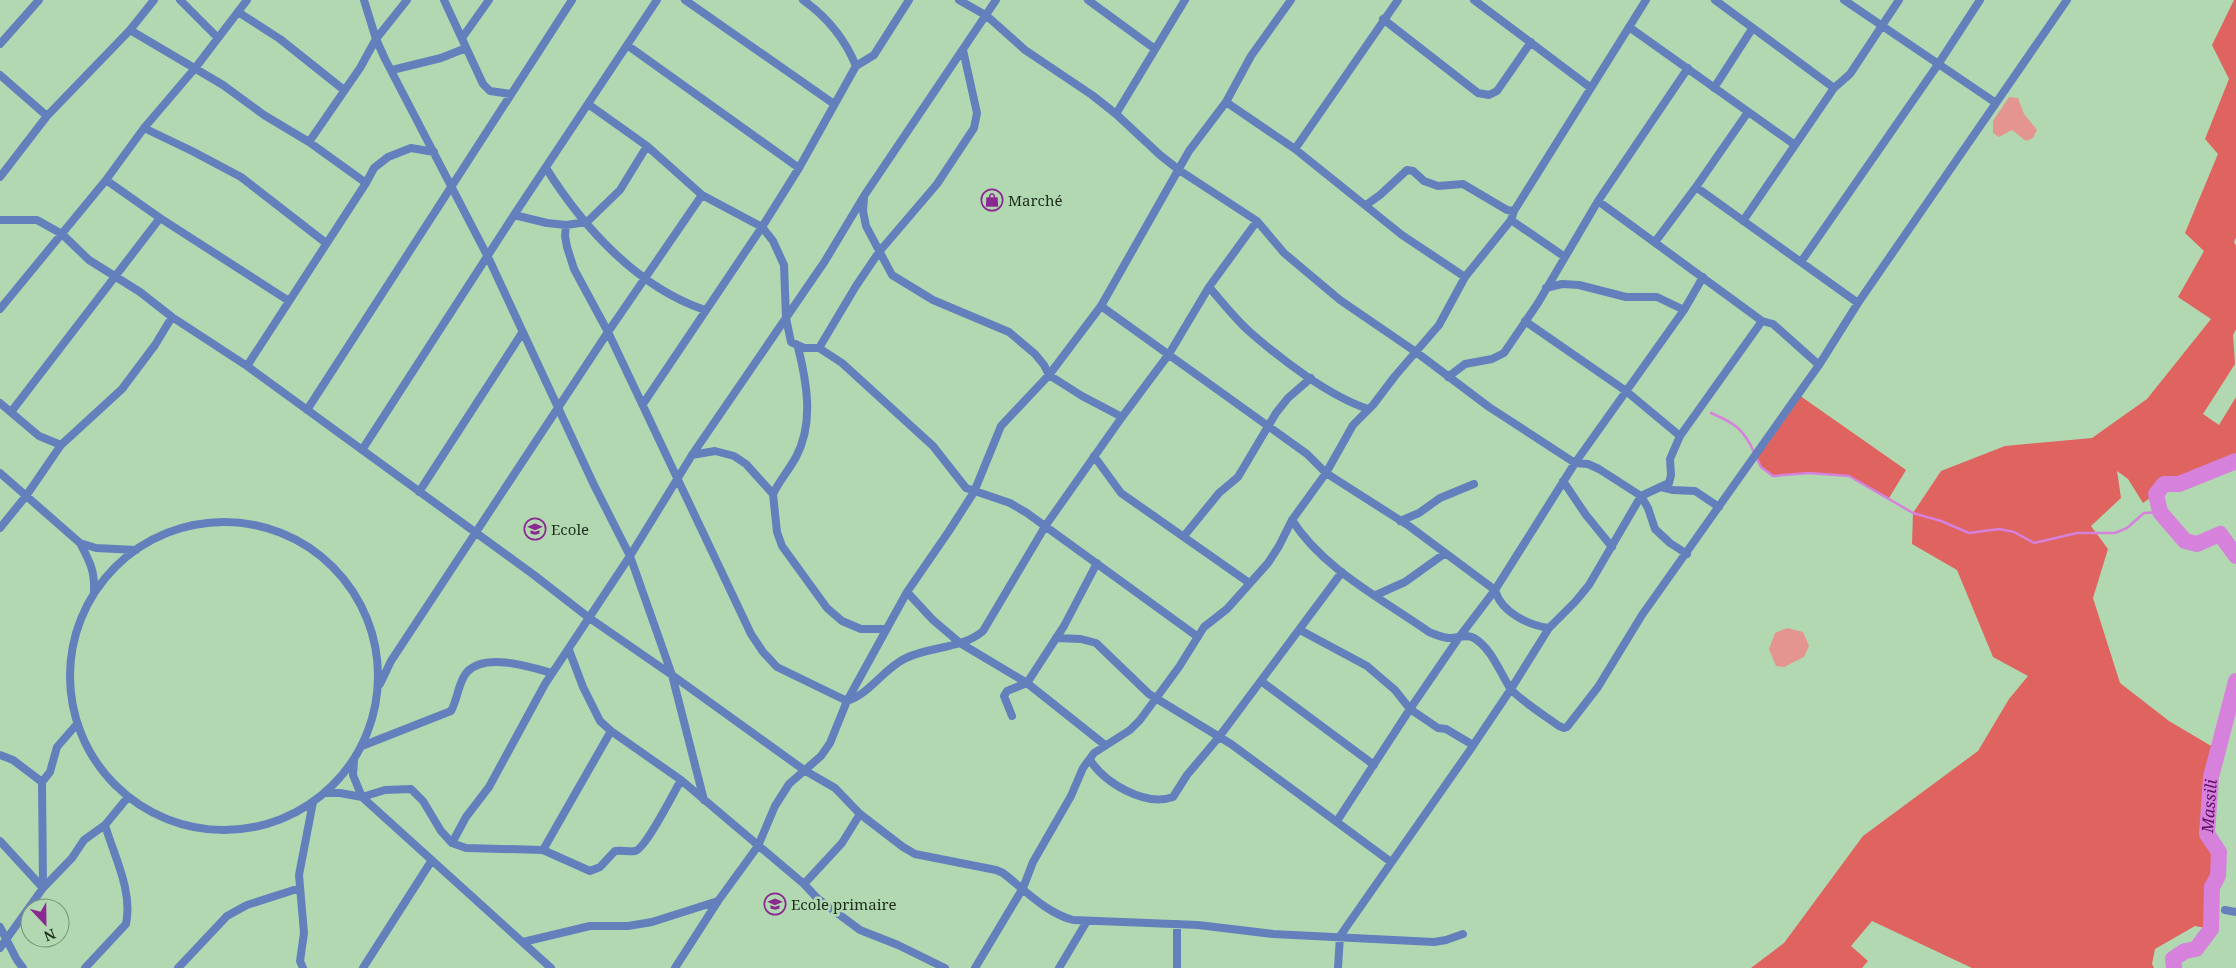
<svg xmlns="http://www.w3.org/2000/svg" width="2236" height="968" font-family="'Noto Serif',serif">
	<rect width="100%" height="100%" fill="#b2d8b1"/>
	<!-- green -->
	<path fill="#e4958f" d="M2009,97L2018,98L2024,114L2037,130L2033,138L2026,141L2012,130L1999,137L1993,133V121Z
		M1787,628L1803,632L1809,646L1804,657L1784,667L1776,666L1769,649L1775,633Z"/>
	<!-- forest -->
	<path fill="#df635e" d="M2234,0H2236V237L2234,242L2236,246V329L2233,335L2235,364L2203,414L2219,425L2236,397V461L2179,484H2164L2156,494L2143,503L2128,479L2117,471L2121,498L2091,526L2108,549L2093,598L2120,683L2169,721L2218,750L2211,777L2207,834L2219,852L2218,876L2212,888L2211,929L2195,926L2155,949L2152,964L2154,968H1972L1872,921L1851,946L1868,961L1862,968H1751L1784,943L1863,836L1978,751L2009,699L2028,676L1993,657L1957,570L1912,544L1913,513L1941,471L2005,446L2092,438L2147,399L2211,319L2178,297L2204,251L2185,233L2218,154L2205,139L2229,79L2212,45Z
		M1796,393L1906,470L1889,498L1849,476L1809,473L1773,476L1761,467L1754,454Z"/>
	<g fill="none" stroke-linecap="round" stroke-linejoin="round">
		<!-- stream -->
		<path stroke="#d681dc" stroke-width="2.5" d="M1711,413C1734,423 1743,428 1754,452
			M1756,457L1761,467L1773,476L1809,473L1849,476L1913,513L1941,521L1969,533L1999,529L2014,532L2034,543L2077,533H2115L2127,528L2144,513L2160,512"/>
		<!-- river -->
		<g stroke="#d681dc" stroke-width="16">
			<path d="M2236,461L2179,484H2164L2156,494L2160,512L2185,541L2197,544L2220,534L2236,556"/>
			<path id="s1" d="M2174,968L2173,959L2185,951L2196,949L2211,929L2212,887L2218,876L2219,852L2207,834L2211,777L2236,681"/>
		</g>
		<!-- street -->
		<path stroke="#6480bc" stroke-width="8" d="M180,0L218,38
			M364,0L376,39L385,59L488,257L594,485L630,556L672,675L704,800
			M444,0L483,84L490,91L511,94
			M685,0L834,104
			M803,0C827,17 845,39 856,66
			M959,0L987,16L1025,50L1092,95L1116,114L1160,155L1179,170L1257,221L1284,253L1340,300L1416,352L1489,407L1575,463L1588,464L1599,469L1641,496L1648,508L1655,529L1670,543L1687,554
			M1088,0L1155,49
			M1474,0L1591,88
			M1715,0L1834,88
			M1844,0L1996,103
			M238,12L280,39L344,90
			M1383,19L1478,93L1489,95L1497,91L1531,42
			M1629,27L1795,145
			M130,30L223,85L264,115L309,142L366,183
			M462,38L489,0
			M0,44L39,0
			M627,45L799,168
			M392,70L441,58L466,48
			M0,75L47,116
			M1714,88L1752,29
			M1226,102L1295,149L1402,235L1465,277
			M588,104L647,146L702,195L762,227L773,241L784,265L786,318L791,342L804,348H819L842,363L933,446L966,488L1010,503L1027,513L1198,637
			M1116,114L1185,0
			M144,128L192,151L241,177L326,243
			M309,142L360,68L376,39L407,0
			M1295,149L1398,0
			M546,168C583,227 637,287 705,310
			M0,177L47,116L130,30L154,0
			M106,180L160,218L289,301
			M1696,187L1858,303
			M864,198L863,211L866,226L892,275L933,300L1009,332L1035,354L1044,365L1049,375L1082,396L1122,417
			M1598,201L1762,321L1773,324L1819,365
			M1366,205L1380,195L1407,170L1413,171L1424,181L1438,186L1463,184L1507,210L1514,211
			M514,215L547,223L566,225L587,222L620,190L647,146
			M0,220H37L62,234L89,260L140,292L172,317L247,366L534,575L588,617L672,675L804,770L835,788L860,814L903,847L915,854L996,870L1003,873C1025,890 1046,913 1073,920L1198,925L1273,934L1434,942L1446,940L1463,934
			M1511,220L1565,257
			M1743,221L1834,88L1850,74L1899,0
			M566,225L565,236L567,247L574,269L608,332L751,634L763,652L777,667L847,701C870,694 884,668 906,658C931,646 962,649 983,631L1046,525L1122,417L1169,354L1209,287L1257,221
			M1655,242L1696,187L1748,112
			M1801,262L1939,63L1980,0
			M1209,287C1223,303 1236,320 1251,333C1282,360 1329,396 1368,409
			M1546,288L1562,284L1579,285L1626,297H1657L1684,310
			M1101,306L1307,454L1326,473L1409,526L1495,590C1501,612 1528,625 1549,628
			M0,309L106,180L144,128L196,67L247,0
			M1525,321L1626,391L1680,436
			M819,348L856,286L879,252L937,184L974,128L977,113L963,50
			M247,366L366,183L374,168L388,157L411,148L434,152
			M1448,377L1465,364L1492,359L1504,353L1538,303L1598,201L1688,68
			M0,403L39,436L61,445L26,496L0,528
			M643,404L762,227L799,168L856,66L874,55L909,0
			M307,410L572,0
			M11,412L160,218
			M61,445L122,389L155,345L172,317
			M362,450L514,215L657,0
			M692,455L715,451L734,456L746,464L773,494L777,532L782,546L827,608L842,621L861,629H886
			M1094,456L1121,493L1248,582
			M0,473L80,543L96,548L136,550
			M1563,481L1586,515L1612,547
			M1661,487L1673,490L1695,491L1719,507
			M419,492L522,333
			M773,494C779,481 789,470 796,457C814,423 807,383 798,347
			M1292,520C1323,569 1382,599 1429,632C1436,635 1441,637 1448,638C1457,639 1466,633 1474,638C1492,649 1499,671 1510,688C1518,699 1547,717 1559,726L1564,728L1567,727L1598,687L1642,615L1819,365L1858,303L2067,0
			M1400,521L1419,513L1440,498L1474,484
			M70 676a154 154 0 1 1 308 0a154 154 0 1 1-308 0Z
			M1184,536L1219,493L1238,477L1276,413L1288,398L1311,378
			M80,543C90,562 95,571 94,592
			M907,592L933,620L960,643L1027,683L1105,745
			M1376,595L1405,582L1444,554
			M1300,630L1367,666L1395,690L1410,709L1438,728L1446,729L1473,745
			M1056,638L1081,639L1096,643L1149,694L1231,744L1391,862
			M569,650L583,687L600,721L611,731L681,780L804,884L817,898L860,930L898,945L945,968
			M1261,681L1374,765
			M380,684L391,661L608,332L702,195
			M1012,716L1004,696L1007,691L1027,683L1064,626L1097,563
			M362,746L451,711C458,699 458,682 467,672C485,652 531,667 552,673
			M0,755L13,760L42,782L50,772L57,747L77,724
			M1090,760C1105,783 1145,807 1173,797L1187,775L1219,737L1342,572
			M354,761L353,775L362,797L551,968
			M42,782L43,888
			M325,793H340L362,797L385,790L411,789L423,801L441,831L452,843L466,848L543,850L590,871L600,867L615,851C622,850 629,852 635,851C646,848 674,792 681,780
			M1337,821L1410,709L1460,636L1495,590L1575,463L1684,310L1703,277
			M0,841L43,888
			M452,843L466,817L489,787L545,684L630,556L692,455L825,261L864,196L996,0
			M543,850L611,731
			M804,884L842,843L860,814
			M2225,910L2236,912
			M0,927L17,960L23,968
			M523,942L590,926H628L652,922L718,901
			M0,948L43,888L72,858L84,840L105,825L128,797
			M85,968L126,924C133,891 114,856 105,825
			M178,968L227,916L247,905L300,888
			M303,968L300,961L304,933L299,875L313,802
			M363,968L432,860
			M675,968L718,901L758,846L775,806L789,784L821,756L830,743L847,701L907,592L949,531L974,492L1001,426L1049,375L1101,306L1189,151L1226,102L1251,56L1291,0
			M975,968L1023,888L1033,862L1071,796L1083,768L1094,753L1130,730L1140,720L1179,667L1204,627L1227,609L1268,563L1279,546L1292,520L1326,473L1353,425L1373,405L1395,376L1439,325L1465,277L1511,220L1514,211L1646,0
			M1059,968L1087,921
			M1177,968V924
			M1338,968L1340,936L1470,750L1511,689L1549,628L1575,602L1589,585L1641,496L1669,483L1671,475L1670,459L1680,436L1762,321"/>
	</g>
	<!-- icons -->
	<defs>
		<g id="shop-ring" transform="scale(1.125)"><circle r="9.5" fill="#b2d8b1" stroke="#8a2992" stroke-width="1.5"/><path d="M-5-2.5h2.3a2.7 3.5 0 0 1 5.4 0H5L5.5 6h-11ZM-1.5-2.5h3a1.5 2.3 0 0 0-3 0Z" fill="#8a2992"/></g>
		<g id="school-ring" transform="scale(1.125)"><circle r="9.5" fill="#b2d8b1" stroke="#8a2992" stroke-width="1.5"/><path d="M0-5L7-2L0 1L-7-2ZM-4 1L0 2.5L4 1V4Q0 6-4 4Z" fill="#8a2992"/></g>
	</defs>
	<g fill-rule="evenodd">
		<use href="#shop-ring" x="992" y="200"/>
		<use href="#school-ring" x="535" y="529"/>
		<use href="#school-ring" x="775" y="904"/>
	</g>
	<g text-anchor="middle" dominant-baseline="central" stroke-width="5" stroke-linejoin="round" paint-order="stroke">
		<!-- poi labels -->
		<g font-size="15" fill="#1d2c1d" stroke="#b2d8b1" text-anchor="start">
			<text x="1008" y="200">Marché</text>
			<text x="551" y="529">Ecole</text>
			<text x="791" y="904">Ecole primaire</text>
		</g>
		<!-- water labels -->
		<g font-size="16" font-style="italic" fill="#5c0d63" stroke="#b2d8b1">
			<text stroke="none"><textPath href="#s1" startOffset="188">Massili</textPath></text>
		</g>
	</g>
	<!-- north arrow -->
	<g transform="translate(45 923) rotate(158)"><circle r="24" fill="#b2d8b1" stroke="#769376"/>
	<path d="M0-4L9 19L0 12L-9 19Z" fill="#8a2992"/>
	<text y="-8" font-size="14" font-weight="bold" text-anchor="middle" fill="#1d2c1d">N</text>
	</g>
</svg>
